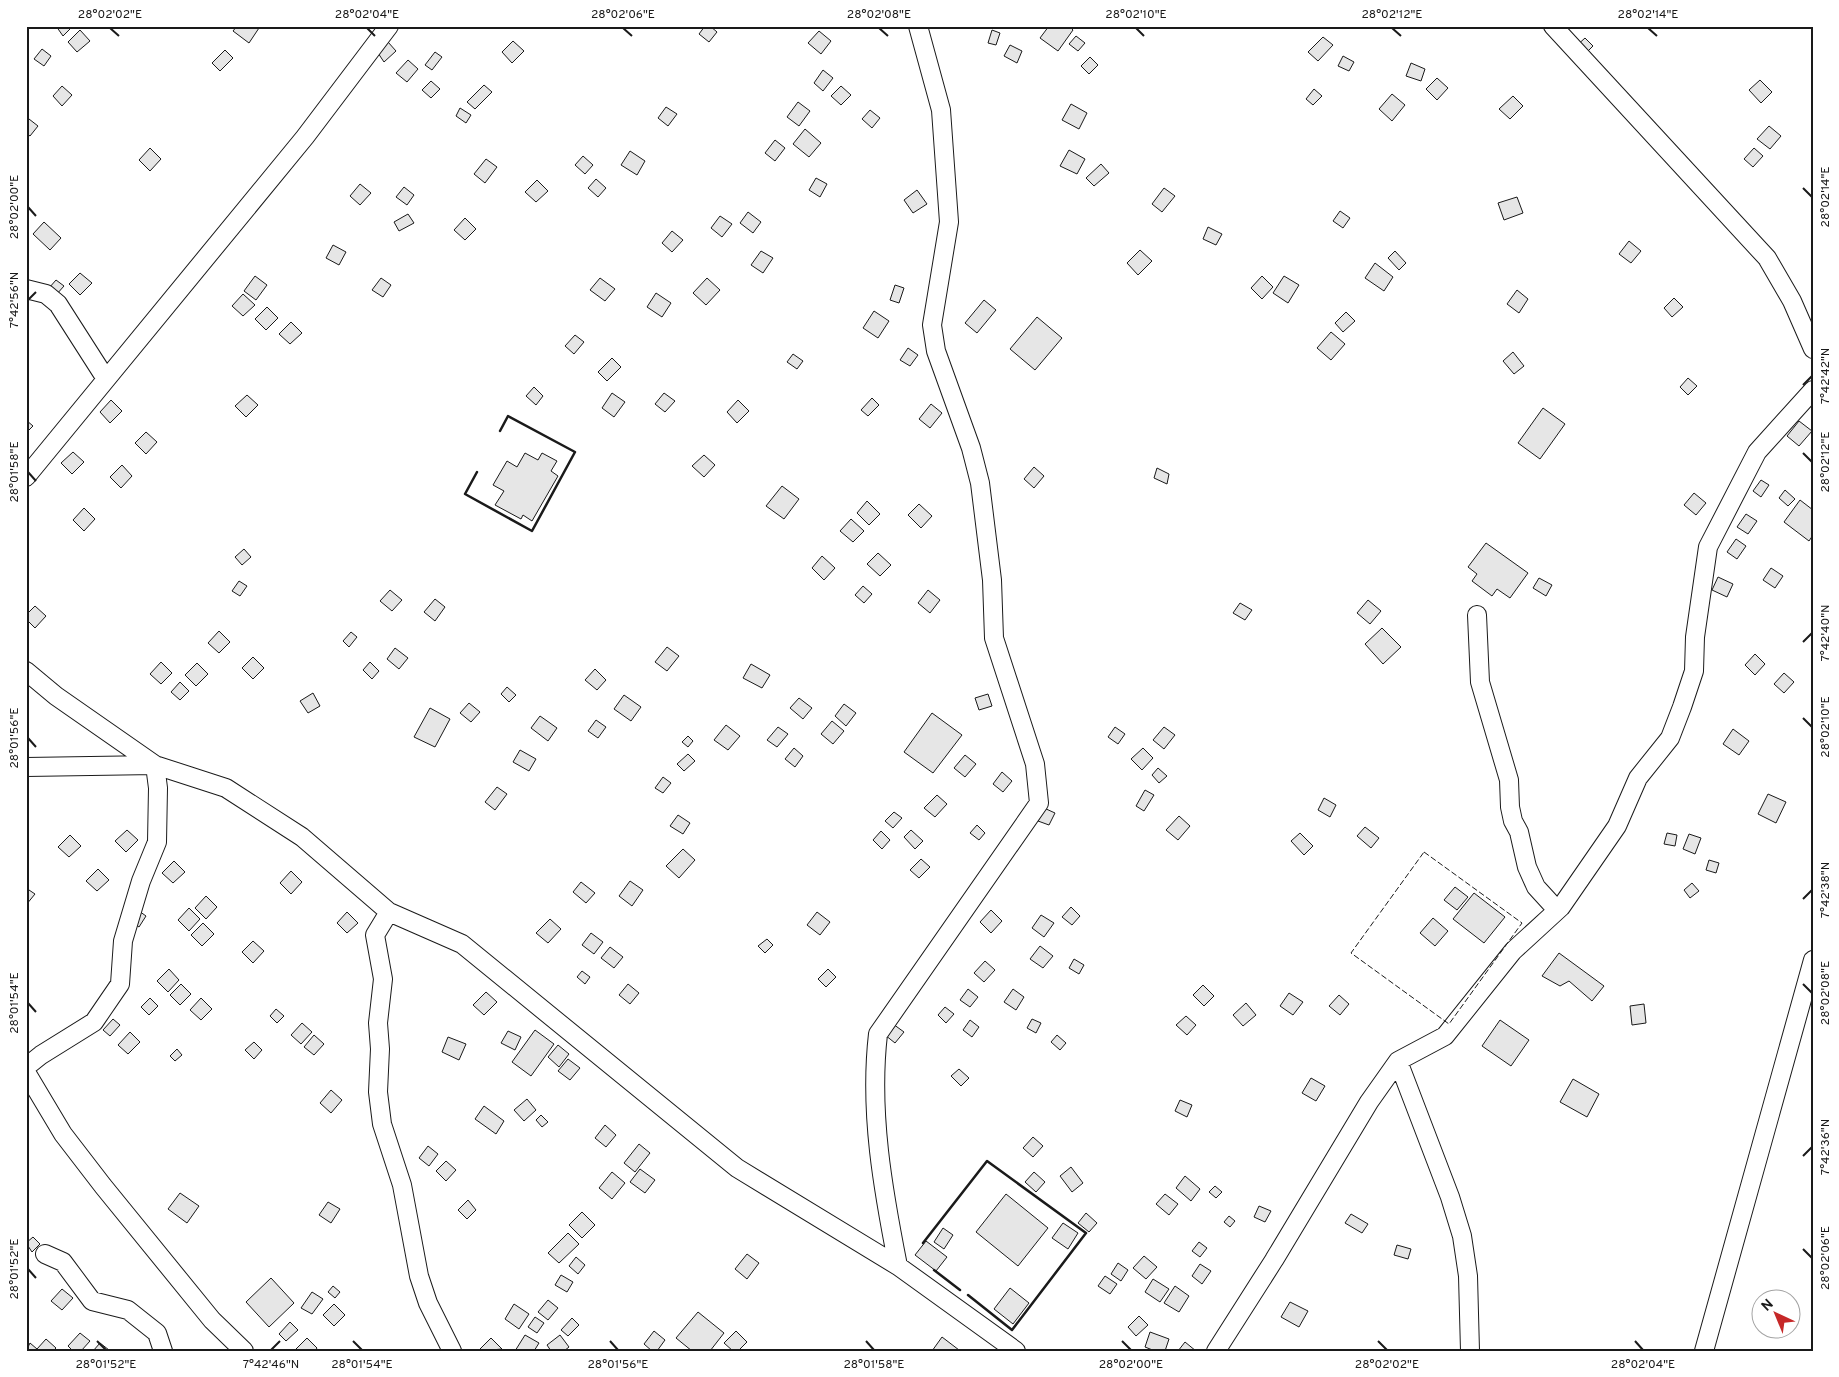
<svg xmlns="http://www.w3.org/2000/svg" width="1839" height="1377" font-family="Overpass,sans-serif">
	<rect width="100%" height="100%" fill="#fff"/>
	<!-- building -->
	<path fill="#e6e6e6" stroke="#1a1a1a" d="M56,26H72V27L63,36Z
		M237,26H257L259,28L249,43L233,31Z
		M705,26H710L717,32L709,42L699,34Z
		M1049,26H1069L1073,30L1058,51L1040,38Z
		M80,30L90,41L77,52L68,42Z
		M992,30L1000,33L996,45L988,43Z
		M819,31L831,41L821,54L808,43Z
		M1076,36L1085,43L1078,51L1069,44Z
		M1323,37L1333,45L1318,61L1308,52Z
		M1585,38L1593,46L1584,55L1575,47Z
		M513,41L524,51L512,63L502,52Z
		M388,42L396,51L384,62L378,53Z
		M1010,45L1022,51L1017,63L1004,56Z
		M42,49L51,56L44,66L34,59Z
		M225,50L233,58L220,71L212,63Z
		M435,52L442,57L432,70L425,65Z
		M1343,56L1354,62L1349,71L1338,66Z
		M1090,57L1098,65L1089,74L1081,66Z
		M408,60L418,69L407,82L396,73Z
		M1411,63L1425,69L1421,81L1406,76Z
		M823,70L833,78L823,91L814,83Z
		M1437,78L1448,88L1437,100L1426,89Z
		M1760,80L1772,92L1761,103L1749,90Z
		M431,81L440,89L431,98L422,90Z
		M484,85L492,92L475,109L467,102Z
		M62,86L72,95L62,106L53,96Z
		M841,86L851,95L841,105L831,96Z
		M1314,89L1322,96L1313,105L1306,99Z
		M1392,94L1405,105L1392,121L1379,109Z
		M1513,96L1523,106L1510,119L1499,109Z
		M798,102L810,111L799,126L787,117Z
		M1071,104L1087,113L1079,129L1062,120Z
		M666,107L677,114L668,126L658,118Z
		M460,108L471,115L466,123L456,116Z
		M870,110L880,118L872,128L862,119Z
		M29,119L38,126L30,136L26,133V122Z
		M1769,126L1781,136L1770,149L1757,139Z
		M805,129L821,143L809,157L793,144Z
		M775,140L785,148L775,161L765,153Z
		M150,148L161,159L150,171L139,160Z
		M1754,148L1763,156L1753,167L1744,159Z
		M1069,150L1085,159L1077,174L1060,166Z
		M630,151L645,161L637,175L621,165Z
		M583,156L593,165L585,174L575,165Z
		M486,159L497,167L485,183L474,174Z
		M1101,164L1109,173L1094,186L1086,178Z
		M816,178L827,184L820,197L809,190Z
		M596,179L606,188L598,197L588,188Z
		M537,180L548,191L536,202L525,192Z
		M360,184L371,193L360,205L350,196Z
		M404,187L414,195L407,205L396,197Z
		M1164,188L1175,196L1162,212L1152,204Z
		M917,190L927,204L913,213L904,200Z
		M1517,197L1523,213L1504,220L1498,203Z
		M1340,211L1350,218L1343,228L1333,221Z
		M748,212L761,222L753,233L740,223Z
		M408,214L414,223L399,231L394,222Z
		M720,216L732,224L722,237L711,228Z
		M465,218L476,229L465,240L454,230Z
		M44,222L61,238L50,250L33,234Z
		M1208,227L1222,234L1216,245L1203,239Z
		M672,231L683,240L672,252L662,243Z
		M1629,241L1641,251L1631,263L1619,254Z
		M333,245L346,252L339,265L326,258Z
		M1140,250L1152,261L1138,275L1127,263Z
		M761,251L773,258L763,273L751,265Z
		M1395,251L1406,263L1399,270L1388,258Z
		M1375,263L1393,277L1384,291L1365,278Z
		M80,273L92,283L80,295L69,284Z
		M255,276L267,285L256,300L244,291Z
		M1262,276L1273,287L1262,299L1251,288Z
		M1284,276L1299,285L1288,303L1273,293Z
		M381,278L391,285L383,297L372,290Z
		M600,278L615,289L605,301L590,290Z
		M707,278L720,290L706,305L693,293Z
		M56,280L64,286L56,295L49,288Z
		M895,285L904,288L899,303L890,300Z
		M1517,290L1528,299L1519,313L1507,304Z
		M656,293L671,303L662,317L647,307Z
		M243,294L255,305L243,316L232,306Z
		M1674,298L1683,307L1672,317L1664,308Z
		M984,300L996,310L977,333L965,323Z
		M267,307L278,318L266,330L255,319Z
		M874,311L889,321L878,338L863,328Z
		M1346,312L1355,321L1343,332L1335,323Z
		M1037,317L1062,338L1035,370L1010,349Z
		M291,322L302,333L290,344L279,334Z
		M1331,332L1345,344L1331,360L1317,348Z
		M575,335L584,342L574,354L565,346Z
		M908,348L918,355L910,366L900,360Z
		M1513,352L1524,366L1514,374L1503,361Z
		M793,354L803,361L797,369L787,362Z
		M612,358L621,367L607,381L598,372Z
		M1688,378L1697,386L1688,395L1680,387Z
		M534,387L543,396L536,405L526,396Z
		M612,393L625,402L614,417L602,408Z
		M664,393L675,401L665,412L655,404Z
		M247,395L258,405L246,417L235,406Z
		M872,398L879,405L868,416L861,410Z
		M111,400L122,411L110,423L100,412Z
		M738,400L749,411L737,423L727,412Z
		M931,404L942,413L930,428L919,419Z
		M1543,408L1565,424L1540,459L1518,443Z
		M26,420L33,426L26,433Z
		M1799,421L1812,431L1799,446L1787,436Z
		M146,432L157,442L146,454L135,443Z
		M73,452L84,462L72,474L61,463Z
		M525,453L538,460L542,453L557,461L551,471L558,476L532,521L523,515L521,519L495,505L504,491L493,485L507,461L517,467Z
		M704,455L715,465L704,477L692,466Z
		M122,465L132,476L121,488L110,477Z
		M1034,467L1044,476L1034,488L1024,479Z
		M1157,468L1169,474L1167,484L1154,478Z
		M1761,480L1769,485L1761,497L1753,491Z
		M782,486L799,499L784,519L766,506Z
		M1785,490L1795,499L1788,506L1779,498Z
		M1694,493L1706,503L1696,515L1684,505Z
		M1800,500L1813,510V535L1809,541L1784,522Z
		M867,501L880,514L869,525L857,513Z
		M919,504L932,516L921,528L908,515Z
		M84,508L95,519L84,531L73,520Z
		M1746,514L1757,521L1748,534L1737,527Z
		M851,519L864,531L853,542L840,531Z
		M1736,539L1746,546L1737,559L1727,552Z
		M1486,543L1528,573L1510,598L1497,589L1492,596L1472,581L1477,574L1468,567Z
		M244,549L251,557L242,565L235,557Z
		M878,553L891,565L880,576L867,564Z
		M822,556L835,568L824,580L812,568Z
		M1771,568L1783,576L1775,588L1763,580Z
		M1718,577L1733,584L1727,597L1712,590Z
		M1539,578L1552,585L1546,596L1533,588Z
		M239,581L247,586L240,596L232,591Z
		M863,586L872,594L864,603L855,595Z
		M390,590L402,600L392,611L380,601Z
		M928,590L940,600L930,613L918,603Z
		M435,599L445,607L435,621L424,612Z
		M1368,600L1381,611L1370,624L1357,613Z
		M1240,603L1252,610L1245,620L1233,613Z
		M35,606L46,616L35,628L26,619V615Z
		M1382,628L1401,647L1383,664L1365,644Z
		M219,631L230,642L219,653L208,643Z
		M351,632L357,637L349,647L343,641Z
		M667,647L679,656L667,671L655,662Z
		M395,648L408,658L399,669L387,659Z
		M1755,654L1765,664L1755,675L1745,665Z
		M253,657L264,668L253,679L242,668Z
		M161,662L172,673L161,684L150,674Z
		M370,662L379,671L372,679L363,670Z
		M197,663L208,674L196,686L185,675Z
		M751,664L770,675L762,688L743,678Z
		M595,669L606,680L597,690L585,680Z
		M1784,673L1794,682L1784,693L1774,684Z
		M180,682L189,691L180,700L171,692Z
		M507,687L516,695L509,702L501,694Z
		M313,693L320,706L308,713L300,701Z
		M988,694L992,706L979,710L975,698Z
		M624,695L641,707L631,721L614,709Z
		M799,698L812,708L803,719L790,708Z
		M469,703L480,712L471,722L460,713Z
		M844,704L856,713L846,726L835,716Z
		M430,708L450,719L435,747L414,737Z
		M932,713L962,735L933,773L904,752Z
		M540,716L557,728L548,741L531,728Z
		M596,720L606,727L598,738L588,731Z
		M832,721L844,731L833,744L821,734Z
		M726,725L740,736L728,750L714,740Z
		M778,727L788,734L777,747L767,740Z
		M1115,727L1125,734L1118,744L1108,737Z
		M1164,727L1175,735L1164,749L1153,740Z
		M1733,729L1749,741L1739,755L1723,744Z
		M688,736L693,741L688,747L682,742Z
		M794,748L803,756L795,767L785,759Z
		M1143,748L1153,758L1142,770L1131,759Z
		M520,750L536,759L529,771L513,762Z
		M688,754L695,761L684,771L677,764Z
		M965,755L976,764L965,777L954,768Z
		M1158,768L1167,776L1159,783L1152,775Z
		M1002,772L1012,781L1003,792L993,784Z
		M663,777L671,783L663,793L655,788Z
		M497,787L507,794L495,810L485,802Z
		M1145,790L1154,795L1144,811L1136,806Z
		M1768,794L1786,802L1776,823L1758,814Z
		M937,795L947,804L935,817L924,808Z
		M1324,798L1336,805L1330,817L1318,810Z
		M1044,808L1055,813L1049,825L1038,821Z
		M894,812L902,818L893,828L885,821Z
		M678,815L690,823L683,834L670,826Z
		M1179,816L1190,826L1178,840L1166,830Z
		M977,825L985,833L979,840L970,833Z
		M1365,827L1379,838L1371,848L1357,836Z
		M127,830L138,840L126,852L115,841Z
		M911,830L923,841L915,849L904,837Z
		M881,831L890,840L882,849L873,840Z
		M1300,833L1313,846L1304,855L1291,841Z
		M1667,833L1677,835L1675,846L1664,844Z
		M1689,834L1701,838L1695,854L1683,849Z
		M70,835L81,846L69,857L58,847Z
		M683,849L695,860L679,878L666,866Z
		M921,859L930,867L919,878L910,870Z
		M1709,860L1719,863L1716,873L1706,870Z
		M174,861L185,872L173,883L162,873Z
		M98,869L109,880L97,891L86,881Z
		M291,871L302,882L291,894L280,883Z
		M630,881L643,890L632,906L619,896Z
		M581,882L595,893L586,903L573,892Z
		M1692,883L1699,891L1690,898L1684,890Z
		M1455,887L1468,897L1457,910L1444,900Z
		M26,888L35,894L26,905Z
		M1474,893L1505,917L1484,943L1453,919Z
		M206,896L217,907L206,919L195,908Z
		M1071,907L1080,916L1072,925L1062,917Z
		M189,908L200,919L189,931L178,920Z
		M991,910L1002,921L991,933L980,922Z
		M139,911L146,916L139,927L132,922Z
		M347,912L358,923L347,933L337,923Z
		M817,912L830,922L820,935L807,925Z
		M1041,915L1054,923L1044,937L1032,928Z
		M1433,918L1448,931L1435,946L1420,933Z
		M550,919L561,929L548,943L536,933Z
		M203,923L214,934L202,946L191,935Z
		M591,933L603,942L594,954L582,945Z
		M767,939L773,945L765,953L758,946Z
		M253,941L264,951L253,963L242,952Z
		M1040,946L1053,956L1043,968L1030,959Z
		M610,947L623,957L614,968L601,958Z
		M1559,953L1604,986L1592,1001L1569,981L1560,986L1542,976Z
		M1074,959L1084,965L1079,974L1069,968Z
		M985,961L995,970L984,982L974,973Z
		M169,969L179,980L168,992L157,981Z
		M828,969L836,977L826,987L818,979Z
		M582,971L590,977L585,984L577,977Z
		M181,984L191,994L180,1005L170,995Z
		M628,984L639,993L630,1004L619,995Z
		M1203,985L1214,996L1204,1006L1193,995Z
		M968,989L978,997L970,1007L960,1000Z
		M1013,989L1024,997L1016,1010L1004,1002Z
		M486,992L497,1002L484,1015L473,1005Z
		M1289,993L1303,1002L1293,1015L1280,1006Z
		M1339,995L1349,1004L1340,1015L1329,1006Z
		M150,998L158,1006L149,1015L141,1007Z
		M201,998L212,1009L201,1020L190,1010Z
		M1246,1003L1256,1015L1243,1026L1233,1015Z
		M1644,1004L1646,1023L1632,1025L1630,1006Z
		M945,1007L954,1014L946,1023L938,1015Z
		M276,1009L284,1016L277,1023L270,1016Z
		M1186,1016L1196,1025L1187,1035L1176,1025Z
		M113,1019L120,1025L110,1036L103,1030Z
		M1032,1019L1041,1023L1036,1033L1027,1028Z
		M970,1020L979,1027L972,1037L963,1030Z
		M1500,1020L1529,1040L1511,1066L1482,1046Z
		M302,1023L312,1032L301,1044L291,1035Z
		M893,1024L904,1032L895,1043L885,1035Z
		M535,1030L554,1044L531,1076L512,1062Z
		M508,1031L521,1037L515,1050L501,1043Z
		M130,1032L140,1042L128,1054L118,1045Z
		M314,1035L324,1044L314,1055L304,1047Z
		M1057,1035L1066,1043L1060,1050L1051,1042Z
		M448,1037L466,1044L459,1060L442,1052Z
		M254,1042L262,1050L254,1059L245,1050Z
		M558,1045L569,1054L559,1067L548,1057Z
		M177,1049L182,1055L175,1061L170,1056Z
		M568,1059L580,1068L570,1080L558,1071Z
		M959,1069L969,1078L961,1086L951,1076Z
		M1311,1078L1325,1086L1316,1101L1302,1093Z
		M1573,1079L1599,1094L1587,1117L1560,1102Z
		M331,1090L342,1100L331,1113L320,1103Z
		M527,1099L536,1110L524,1121L514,1110Z
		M1180,1100L1192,1105L1187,1117L1175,1111Z
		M484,1106L504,1121L496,1134L475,1119Z
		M541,1115L548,1122L542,1127L536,1120Z
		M605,1125L616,1135L606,1147L595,1138Z
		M1033,1137L1043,1146L1033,1157L1023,1148Z
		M639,1144L650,1153L635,1172L624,1163Z
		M428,1146L438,1154L429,1166L419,1158Z
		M446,1161L456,1170L446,1181L436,1171Z
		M1071,1167L1083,1183L1072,1192L1060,1176Z
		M640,1169L655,1180L645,1193L630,1182Z
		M612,1172L625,1183L612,1199L599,1188Z
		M1034,1172L1045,1182L1036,1192L1025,1182Z
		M1185,1176L1200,1189L1191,1201L1176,1188Z
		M1215,1186L1222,1192L1216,1198L1209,1192Z
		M180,1193L199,1206L187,1223L168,1209Z
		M1006,1194L1048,1228L1018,1266L976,1232Z
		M1165,1194L1178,1204L1169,1215L1156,1204Z
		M468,1200L476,1210L467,1219L458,1210Z
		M328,1202L340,1209L331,1223L319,1215Z
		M1259,1206L1271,1211L1265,1222L1254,1217Z
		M582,1212L595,1225L582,1238L569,1225Z
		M1086,1213L1097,1223L1089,1232L1078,1223Z
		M1351,1214L1368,1224L1362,1233L1345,1223Z
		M1229,1216L1235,1221L1230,1227L1224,1222Z
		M1063,1223L1078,1233L1068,1249L1052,1238Z
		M943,1228L953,1235L944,1249L934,1242Z
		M568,1233L579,1244L559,1263L548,1253Z
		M33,1237L40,1244L32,1252L26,1243Z
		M926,1241L947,1257L936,1271L915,1255Z
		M1199,1242L1207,1248L1200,1257L1192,1251Z
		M1397,1245L1411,1249L1408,1259L1394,1255Z
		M747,1254L759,1263L747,1279L735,1269Z
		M1144,1256L1157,1267L1146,1279L1133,1268Z
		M576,1257L585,1265L578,1274L569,1266Z
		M1118,1263L1128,1270L1121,1281L1111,1274Z
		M1200,1264L1211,1271L1202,1284L1192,1276Z
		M561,1275L573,1282L567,1292L555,1285Z
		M1105,1276L1117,1284L1110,1294L1098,1286Z
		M271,1278L294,1303L269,1327L246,1302Z
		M1153,1279L1169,1289L1160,1302L1145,1292Z
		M333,1286L340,1292L335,1298L328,1292Z
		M1175,1286L1189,1296L1179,1312L1164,1303Z
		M1010,1288L1029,1303L1013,1324L994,1309Z
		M62,1289L73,1298L62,1310L51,1301Z
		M312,1292L323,1299L312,1314L301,1308Z
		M548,1300L558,1308L548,1320L538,1312Z
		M1290,1302L1308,1311L1299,1327L1281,1317Z
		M334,1304L345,1315L334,1326L323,1315Z
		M514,1304L529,1314L519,1329L505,1319Z
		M698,1312L724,1333L710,1351H692L676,1338Z
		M1139,1316L1148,1325L1136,1336L1128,1327Z
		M535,1317L544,1323L537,1333L528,1327Z
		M572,1318L579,1325L568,1336L561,1330Z
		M290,1322L298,1330L286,1341L279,1334Z
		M654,1331L665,1340L657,1351H652L644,1344Z
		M736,1331L747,1342L738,1351H733L724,1343Z
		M1150,1332L1169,1339L1165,1351H1155L1145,1347Z
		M80,1333L90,1341L81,1351H73L68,1346Z
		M525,1335L539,1343L534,1351H515Z
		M560,1335L569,1347L564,1351H551L547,1345Z
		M942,1337L959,1350L958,1351H932Z
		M307,1338L317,1348L315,1351H298L296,1349Z
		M491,1338L502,1349L480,1351L479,1350Z
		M46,1339L56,1348L53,1351H26L30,1343L37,1349Z
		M1185,1342L1196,1351H1178Z
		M100,1343L109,1350V1351H93Z"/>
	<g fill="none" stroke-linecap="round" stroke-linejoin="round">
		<!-- street casing -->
		<g stroke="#1a1a1a" stroke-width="20">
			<path id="street" d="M1553,26L1767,258L1792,301L1813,349
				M26,289L46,294L58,304L106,379
				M26,477L305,137L389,26
				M1477,615L1480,682L1509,780L1510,807L1513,821L1519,832L1527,867L1536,887L1557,910
				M26,671L56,696L155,765L226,788L302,837L389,912L462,944L737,1168L898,1266L1016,1351
				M26,767L155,765L158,788L157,842L141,881L123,941L120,984L94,1022L41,1055L26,1067
				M389,912L375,935L383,979L378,1023L380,1049L378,1092L382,1124L402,1185L419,1276L428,1303L452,1351
				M1398,1061L1450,1197L1462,1236L1468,1276L1470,1351
				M26,1072L63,1134L103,1186L212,1320L244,1351
				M45,1254L63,1262L92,1301L128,1310L157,1333L163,1351
				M898,1266C883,1190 869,1112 878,1034L1039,803L1035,764L994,638L992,580L980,483L971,448L936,351L932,325L949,222L941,110L918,26
				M1216,1351L1274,1260L1369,1102L1398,1061L1445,1036L1513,951L1561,907L1617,826L1638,778L1670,738L1682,707L1694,671L1695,637L1708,547L1757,452L1813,390
				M1704,1351L1813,960"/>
		</g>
		<!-- street -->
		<use href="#street" stroke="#fff" stroke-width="18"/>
		<!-- fence -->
		<path stroke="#1a1a1a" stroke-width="1" stroke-dasharray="6 2.5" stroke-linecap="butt" d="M1424,852L1522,923L1449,1024L1351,953Z"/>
		<!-- wall -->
		<path stroke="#1a1a1a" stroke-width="2.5" d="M477,472L465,494L532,531L575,452L508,416L500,431
			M923,1243L987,1161L1086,1233L1012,1330L968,1295
			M934,1270L960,1290"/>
	</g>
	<!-- ticks -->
	<path fill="none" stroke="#1a1a1a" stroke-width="2" d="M110,28L119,36M367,28L375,36M623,28L632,36M879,28L888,36M1136,28L1144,36M1392,28L1401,36M1648,28L1657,36M1803,188L1812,197M28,207L36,216M28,300L36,292M1803,385L1812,376M1803,453L1812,462M28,472L36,481M1803,642L1812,633M1803,718L1812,727M28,738L36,747M1803,899L1812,890M1803,984L1812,993M28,1003L36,1012M1803,1156L1812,1147M1803,1249L1812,1258M28,1269L36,1278M97,1341L106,1350M353,1341L362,1350M610,1341L618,1350M866,1341L874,1350M1122,1341L1131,1350M1378,1341L1387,1350M1635,1341L1643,1350M271,1350L280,1341"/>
	<!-- border -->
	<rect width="1839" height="1377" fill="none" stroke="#ffffff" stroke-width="55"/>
	<!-- north arrow -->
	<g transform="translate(1776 1314) rotate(316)"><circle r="24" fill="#ffffff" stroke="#a3a3a3"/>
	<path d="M0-4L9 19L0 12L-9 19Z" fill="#c62828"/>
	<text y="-8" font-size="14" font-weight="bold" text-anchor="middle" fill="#1a1a1a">N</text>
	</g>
	<rect x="28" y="28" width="1784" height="1322" fill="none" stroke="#1a1a1a" stroke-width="2"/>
	<g font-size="12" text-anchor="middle" fill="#1a1a1a">
		<text x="110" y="18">28°02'02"E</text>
		<text x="367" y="18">28°02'04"E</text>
		<text x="623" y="18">28°02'06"E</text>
		<text x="879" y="18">28°02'08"E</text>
		<text x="1136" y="18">28°02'10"E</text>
		<text x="1392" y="18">28°02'12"E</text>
		<text x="1648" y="18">28°02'14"E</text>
		<text transform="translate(1825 197) rotate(-90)" y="4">28°02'14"E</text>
		<text transform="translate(14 207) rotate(-90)" y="4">28°02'00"E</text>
		<text transform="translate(14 300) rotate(-90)" y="4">7°42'56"N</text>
		<text transform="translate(1825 376) rotate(-90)" y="4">7°42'42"N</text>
		<text transform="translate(1825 462) rotate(-90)" y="4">28°02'12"E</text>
		<text transform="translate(14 472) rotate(-90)" y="4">28°01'58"E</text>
		<text transform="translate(1825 633) rotate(-90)" y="4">7°42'40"N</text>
		<text transform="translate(1825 727) rotate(-90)" y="4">28°02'10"E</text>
		<text transform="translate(14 738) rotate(-90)" y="4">28°01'56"E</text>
		<text transform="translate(1825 890) rotate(-90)" y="4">7°42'38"N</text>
		<text transform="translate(1825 993) rotate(-90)" y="4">28°02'08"E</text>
		<text transform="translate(14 1003) rotate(-90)" y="4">28°01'54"E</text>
		<text transform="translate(1825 1147) rotate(-90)" y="4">7°42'36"N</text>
		<text transform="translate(1825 1258) rotate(-90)" y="4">28°02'06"E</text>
		<text transform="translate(14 1269) rotate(-90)" y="4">28°01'52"E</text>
		<text x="106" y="1368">28°01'52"E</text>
		<text x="271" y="1368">7°42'46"N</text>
		<text x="362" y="1368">28°01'54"E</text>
		<text x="618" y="1368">28°01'56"E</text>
		<text x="874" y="1368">28°01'58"E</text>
		<text x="1131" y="1368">28°02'00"E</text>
		<text x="1387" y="1368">28°02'02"E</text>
		<text x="1643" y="1368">28°02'04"E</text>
	</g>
</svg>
